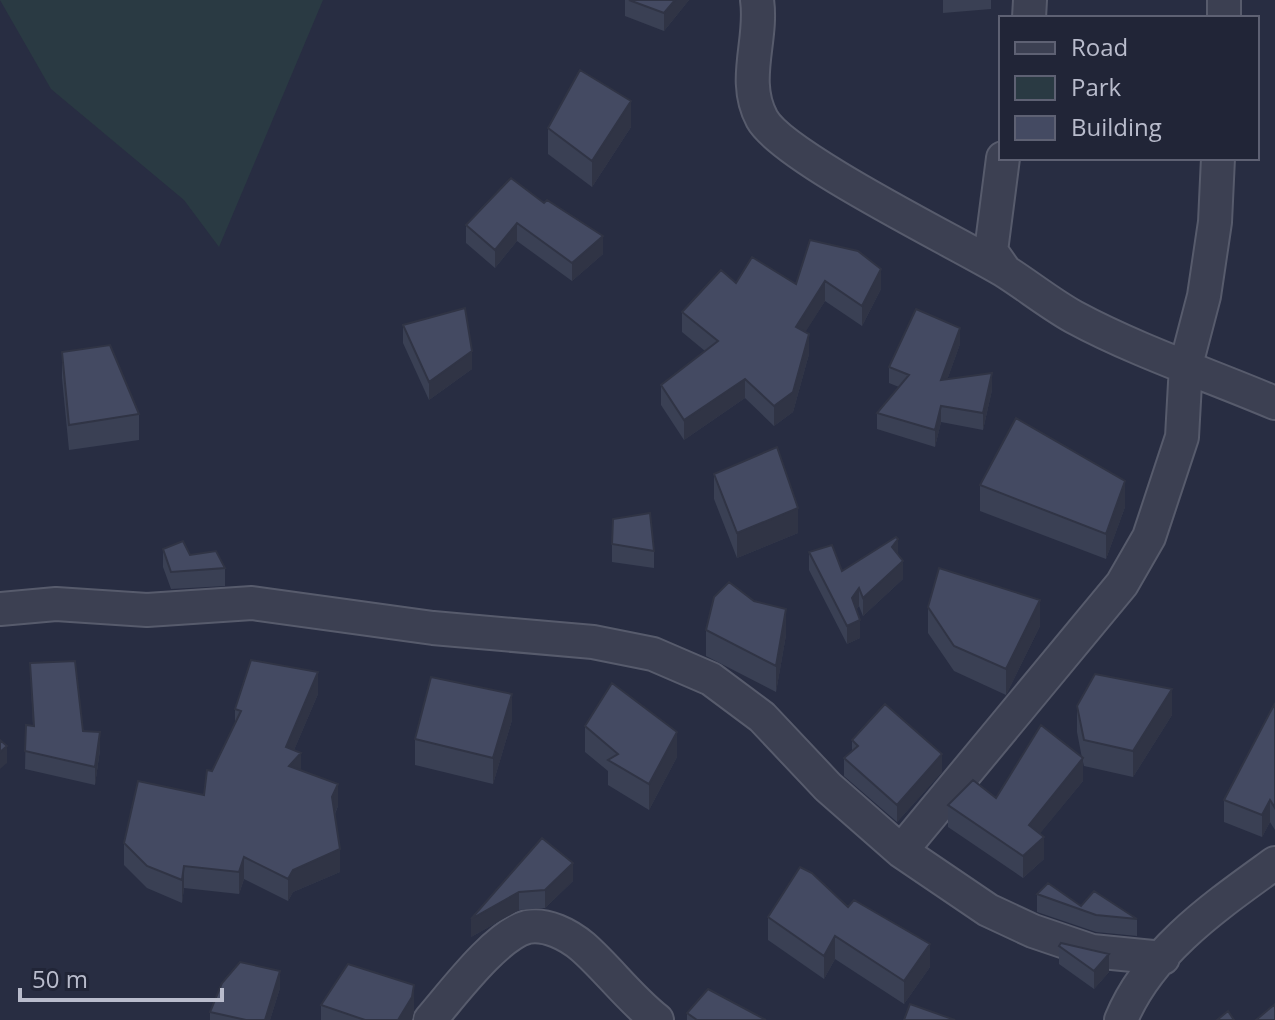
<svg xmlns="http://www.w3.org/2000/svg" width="1275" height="1020" font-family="'Open Sans',sans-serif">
	<rect width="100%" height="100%" fill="#282d42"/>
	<!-- green -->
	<path fill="#2a3a43" d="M0,0H323L219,247L184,200L51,89Z"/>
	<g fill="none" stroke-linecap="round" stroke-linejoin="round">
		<!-- street casing -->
		<g stroke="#575b6c" stroke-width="36">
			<path id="street" d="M757,0C763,40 741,80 762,119C783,157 956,242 1003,270C1027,285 1049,303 1074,317C1137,351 1209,375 1275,403
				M1029,18L1030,0
				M1224,18V0
				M1003,158L991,251L1005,271
				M0,609L56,604L147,610L252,603L433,628L593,642L653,654L711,679L762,717L828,787L901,851L988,910L1033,931L1092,951L1163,958
				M901,851L1122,584L1149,537L1182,437L1186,365L1204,296L1215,222L1218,158
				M430,1020C451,996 496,935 527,927C546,923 569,935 583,947C609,970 629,998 657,1020
				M1121,1020C1149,951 1217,905 1275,863"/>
		</g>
		<!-- street -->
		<use href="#street" stroke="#3c4052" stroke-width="32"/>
	</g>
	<!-- wall -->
	<path fill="#3a4054" d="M625,0H689L664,31L625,16Z
		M943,0H991V9L943,13Z
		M631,127L592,187L548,154V128Z
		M511,178L603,254L572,281L517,241L495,268L466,243V225Z
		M858,251L881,289L862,326L825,301L805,332L809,354L793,412L774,426L745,398L684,440L661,405V385L705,351L682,332V312L736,283L796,284Z
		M403,325L472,369L429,400L403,343Z
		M960,344L947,380L992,390L983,430L941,422L935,447L877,429V413L899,387L889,383V367Z
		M62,352L139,414V440L69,450L62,378Z
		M714,474L798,533L737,558L714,499Z
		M980,485L1125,507L1106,559L980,511Z
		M612,544L654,551V568L612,562Z
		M163,549L190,555L225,568V586L171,589L163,567Z
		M809,552L842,571L898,555L903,579L863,616L859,606L856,610L860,638L847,644L809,570Z
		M928,607L1040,626L1006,695L954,671L928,633Z
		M706,630L786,635L776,692L706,656Z
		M30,663L100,750L95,785L25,769L26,725L33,726Z
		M318,694L294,750L301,771L338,806L335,814L340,872L293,892L288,901L244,879L239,894L184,888L182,903L147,888L124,865V843L204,795L212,771L235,724V709Z
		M1275,703V830L1270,822L1262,837L1224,822V800Z
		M1077,706L1172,715L1133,777L1084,766L1083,762V781L1040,833L1044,859L1023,878L948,827V805L996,798L1082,758L1077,732Z
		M512,720L493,784L415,765V739Z
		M585,726L677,757L649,810L608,785V771L585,752Z
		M852,740L942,772L897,822L844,776V758L852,751Z
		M542,838L573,881L545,908L519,910L471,937Z
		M1037,894L1081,906L1137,919V936L1096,932L1037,912Z
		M848,907L930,967L904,1004L835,959L824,979L768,940V917Z
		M1059,946L1109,972L1094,989L1059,964Z
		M280,988L270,1020H210V1012Z
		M321,1005L414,1011L412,1020H321Z
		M687,1013L766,1020H687Z"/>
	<!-- shaded-wall -->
	<path fill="#303445" d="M675,0H689L664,31V13Z
		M631,101V127L592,187V161Z
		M517,223V241L495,268V250Z
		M603,236V254L572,281V263Z
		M881,269V289L862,326V306Z
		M825,281V301L796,347V327Z
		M960,328V344L941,397V380Z
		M809,334V354L793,412L774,426V406Z
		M472,351V369L429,400V382Z
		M992,373V390L983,430V413Z
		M745,379V398L684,440V420Z
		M941,406V422L935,447V430Z
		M1125,481V507L1106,559V534Z
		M798,508V533L737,558V533Z
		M898,539V557L892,547Z
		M903,561V579L863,616V598Z
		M859,588V606L852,615V598Z
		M1040,600V626L1006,695V669Z
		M786,609V635L776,692V666Z
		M860,620V638L847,644V626Z
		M318,672V694L286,769V747Z
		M1172,689V715L1133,777V751Z
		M512,694V720L493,784V758Z
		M100,732V750L95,785V767Z
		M677,732V757L649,810V784Z
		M7,746V763L0,769V752Z
		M301,753V775L289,766Z
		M942,754V772L897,822V805Z
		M1083,758V781L1029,847V825Z
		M338,784V806L332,819V797Z
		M1270,800V822L1262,837V815Z
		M1044,837V859L1023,878V856Z
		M340,849V872L293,892L288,901V879L293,870Z
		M244,857V879L239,894V872Z
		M573,863V881L545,908V890Z
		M184,866V888L182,903V880Z
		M519,892V910L471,937V919Z
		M835,936V959L824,979V956Z
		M930,944V967L904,1004V981Z
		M1109,954V972L1094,989V971Z
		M280,971V988L270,1020H265Z
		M414,985V1011L412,1020H398Z"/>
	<!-- building -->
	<path fill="#444a62" stroke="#303445" stroke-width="2" d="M629,0H675L664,13Z
		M580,70L631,101L592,161L548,128Z
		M511,178L544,203L547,200L603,236L572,263L517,223L495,250L466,225Z
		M810,240L858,251L881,269L862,306L825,281L796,327L809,334L793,392L774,406L745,379L684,420L661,385L718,341L682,312L721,270L736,283L752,257L796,284Z
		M465,308L472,351L429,382L403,325Z
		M916,309L960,328L941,380L992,373L983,413L941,406L935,430L877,413L909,375L889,367Z
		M110,345L139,414L69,425L62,352Z
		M1016,418L1125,481L1106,534L980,485Z
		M777,447L798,508L737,533L714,474Z
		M650,513L654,551L612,544L613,519Z
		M896,537L898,539L892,547L903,561L863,598L859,588L852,598L860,620L847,626L809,552L832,545L842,571Z
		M183,541L190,555L216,551L225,568L171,572L163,549Z
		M939,568L1040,600L1006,669L954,646L928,607Z
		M729,582L754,601L786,609L776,666L706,630L714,597Z
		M251,660L318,672L286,747L301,753L289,766L338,784L332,797L340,849L293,870L288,879L244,857L239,872L184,866L182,880L147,866L124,843L138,781L204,795L207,770L212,771L241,711L235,709Z
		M75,661L83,731L100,732L95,767L25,751L26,725L34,726L30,663Z
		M1095,674L1172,689L1133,751L1084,740L1077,706Z
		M431,677L512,694L493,758L415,739Z
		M612,683L677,732L649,784L608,760L618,754L585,726Z
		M1275,703V808L1270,800L1262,815L1224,800Z
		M885,704L942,754L897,805L844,758L858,746L852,740Z
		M1041,725L1083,758L1029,825L1044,837L1023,856L948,805L973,780L996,798Z
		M0,740L7,746L0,752Z
		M542,838L573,863L545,890L519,892L471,919Z
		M800,867L812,873L848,907L854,900L930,944L904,981L835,936L824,956L768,917Z
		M1048,883L1081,906L1094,891L1137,919L1096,915L1037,894Z
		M1061,943L1109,954L1094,971L1059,946Z
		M240,962L280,971L265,1020H246L210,1012L222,983Z
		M348,964L414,985L412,997L398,1020H365L321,1005Z
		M708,989L766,1020H697L687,1013Z
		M910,1004L955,1020H904Z
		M1275,1004V1020H1256Z
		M1228,1011L1234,1020H1217Z"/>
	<!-- legend -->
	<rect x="999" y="16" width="260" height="144" fill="#212537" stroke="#5e6173" stroke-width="2"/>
	<rect x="1015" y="42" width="40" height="12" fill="#3c4052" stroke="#5e6173" stroke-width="2"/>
	<text x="1071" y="56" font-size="24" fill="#b9bccc">Road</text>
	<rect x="1015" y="76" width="40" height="24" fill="#2a3a43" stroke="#5e6173" stroke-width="2"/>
	<text x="1071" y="96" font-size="24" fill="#b9bccc">Park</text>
	<rect x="1015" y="116" width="40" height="24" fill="#444a62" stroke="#5e6173" stroke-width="2"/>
	<text x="1071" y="136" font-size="24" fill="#b9bccc">Building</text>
	<!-- scale -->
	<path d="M20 988v12h202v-12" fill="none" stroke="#b9bccc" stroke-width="4"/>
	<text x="32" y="988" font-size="24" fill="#b9bccc" stroke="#212537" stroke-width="6" paint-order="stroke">50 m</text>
</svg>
